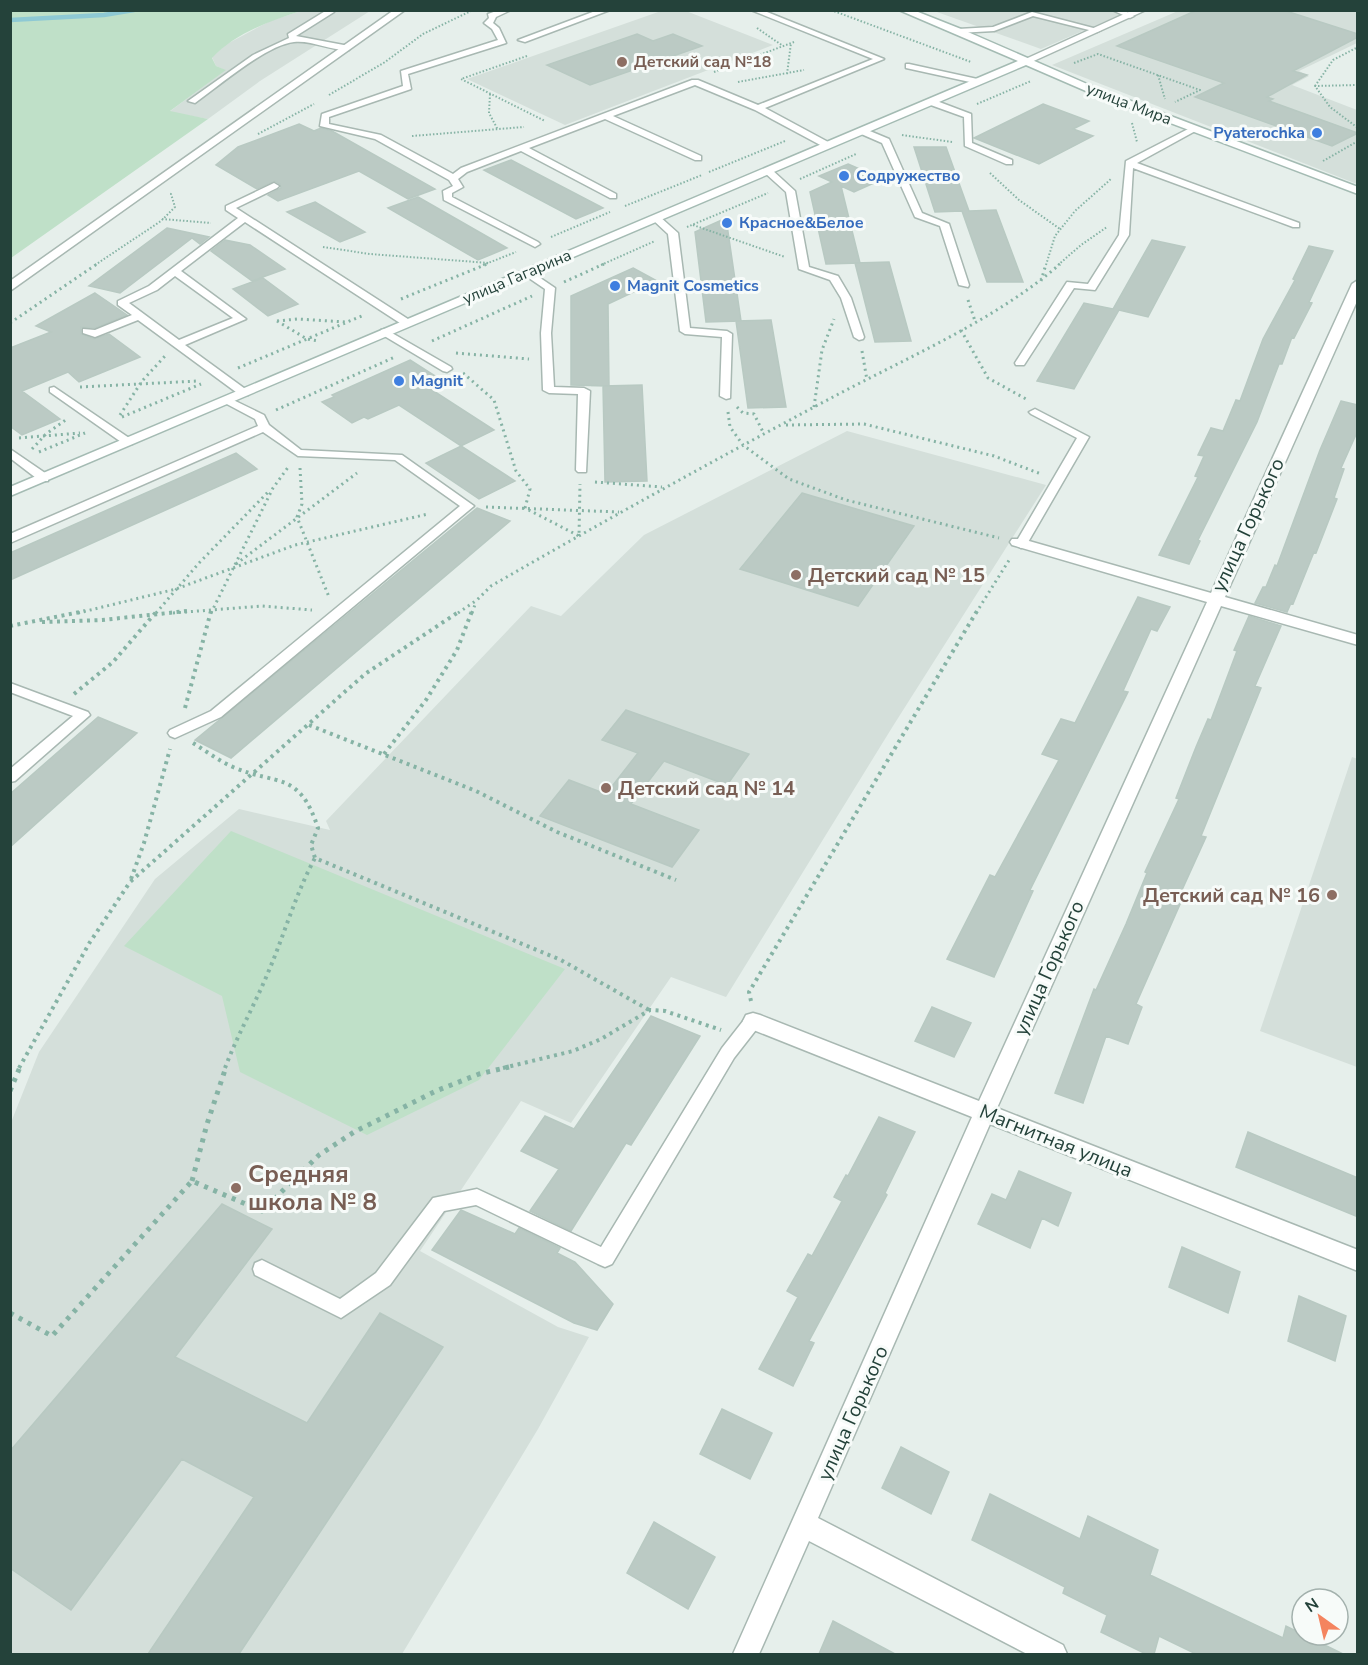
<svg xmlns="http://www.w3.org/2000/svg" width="1368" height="1665" font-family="'Nunito Sans',sans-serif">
	<rect width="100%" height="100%" fill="#e6efeb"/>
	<!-- built -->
	<path fill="#d4dfda" d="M301,11H370L260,81L208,119L169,112L225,70L216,66L212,57L225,45L270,21Z
		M661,11H686L773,45L565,125L467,79Z
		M934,11H1129L1041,49Z
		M1178,11H1357V43L1299,71L1309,76L1292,85L1357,110V184L1052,65Z
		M847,431L1046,485L893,726L726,997L671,977L571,1123L521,1101L420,1251L558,1327L589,1337L538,1429L402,1654H11L10,1125L39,1052L155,879L239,809L330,830L326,821L531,606L561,616L644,535Z
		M1352,757L1358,759L1357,1067L1260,1031Z"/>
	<!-- green -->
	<path fill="#bfe0c8" d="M11,10H301V11C270,21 235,33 212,58L216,66L226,70L170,111L208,119L11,258Z
		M231,831L565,969L479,1080L367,1135L240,1072L222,996L124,946Z"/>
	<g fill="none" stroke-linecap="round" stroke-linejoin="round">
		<!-- stream -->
		<path stroke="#8ec9d4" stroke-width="4.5" d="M10,20L104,15L134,10"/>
	</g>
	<!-- building -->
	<path fill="#bbcac4" stroke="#b8c9c2" stroke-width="1.5" d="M1197,10H1283L1358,34V37L1293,71L1307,75L1267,97L1273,99L1269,101L1358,133L1332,146L1195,97L1224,83L1117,46Z
		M637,34L653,41L673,34L702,46L590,85L547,65Z
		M1043,104L1089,121L1073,129L1093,136L1039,164L974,138Z
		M299,124L314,131L321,128L332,131L435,189L408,199L359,171L278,201L268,195L281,188L280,184L275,181L257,189L216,165L238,147Z
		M914,147H946L969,211L996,210L1023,282H987L962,211L935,212Z
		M511,160L603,208L576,219L484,170Z
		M848,164L883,179L854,192L841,186L860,263L826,264L810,192L832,182L819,176Z
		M418,197L507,248L478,260L388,208Z
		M315,202L365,232L340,242L287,212Z
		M726,218L741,321L706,322L695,232Z
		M167,228L209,237L200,244L192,238L120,293L89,286Z
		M225,240L250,245L285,269L252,281L211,251Z
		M1152,240L1185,247L1148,317L1119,310L1074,389L1037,381L1084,303L1113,309Z
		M1309,246L1333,251L1309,302L1312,303L1294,338L1292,337L1282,364H1279L1257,422L1198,540L1200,541L1189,564L1159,555L1198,477L1195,476L1204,456L1198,455L1211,428L1223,431L1236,400L1240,401L1263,339L1295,280L1293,279Z
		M889,262L911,341L875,342L855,263Z
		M633,268L657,281L608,304L609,386L571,385V296Z
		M263,278L298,304L268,316L233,289Z
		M95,293L127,315L95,328L81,327V334L94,339L109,334L140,357L79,382L68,372L22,391L60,419L22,435L10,426V348L51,332L36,326Z
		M771,320L786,407L748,408L736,321Z
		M410,360L446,383L432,390L494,430L461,446L399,405L368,419L364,417L352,423L322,402L334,397L332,395Z
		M642,385L647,481L605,482L603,386Z
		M1341,401L1358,405V430L1341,468L1344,469L1334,498L1337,499L1316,553L1314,552L1293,604L1291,603L1287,612L1255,603L1263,587H1266L1275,565L1277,566L1320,450Z
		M461,446L515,481L479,499L426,463Z
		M236,453L257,469L10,580V553Z
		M802,493L914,526L858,606L740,569Z
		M477,508L510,521L231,758L195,740Z
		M1138,597L1170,607L1157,631L1151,629L1123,691L1128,692L1030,890L1033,891L994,977L947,959L990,875L995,877L1059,760L1042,754L1061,719L1075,723Z
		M1249,616L1281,626L1255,686L1261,688L1201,836L1206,837L1177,901L1181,902L1136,1004L1142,1007L1128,1044L1106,1036L1083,1103L1055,1093L1094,989L1096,990L1126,924L1147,873L1145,872L1179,799L1176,798L1196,747L1208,719L1211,720L1237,651L1234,650Z
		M626,710L749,754L727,785L664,761L631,804L699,830L672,867L540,816L569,780L606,794L638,753L602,740Z
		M98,717L137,733L10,847V794Z
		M932,1007L971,1023L954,1057L915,1041Z
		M651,1016L700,1036L631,1145L626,1143L571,1231L530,1211L559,1169L521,1151L545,1116L574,1129Z
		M879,1117L915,1132L885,1193L887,1195L809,1341L814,1343L793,1386L759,1369L798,1297L787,1291L808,1254L812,1256L842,1201L834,1197L846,1175L848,1176Z
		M1248,1132L1358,1178V1217L1236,1167Z
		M1019,1171L1071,1193L1058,1226L1042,1218L1030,1248L978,1224L992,1194L1006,1200Z
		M222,1204L272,1229L175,1357L307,1423L380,1313L443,1347L239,1654H148L254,1497L182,1459L71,1610L10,1568V1451Z
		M461,1210L515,1234L519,1228L560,1248L557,1253L575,1262L613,1304L597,1330L574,1323L432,1250Z
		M1182,1247L1240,1272L1228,1313L1169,1287Z
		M1299,1296L1346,1316L1335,1361L1288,1341Z
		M722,1409L772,1433L750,1479L700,1454Z
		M901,1447L949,1472L931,1514L882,1488Z
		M990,1494L1080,1539L1088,1516L1158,1550L1150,1575L1283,1638L1286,1626L1343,1654H1196L1159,1636L1154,1654H1146L1101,1632L1107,1615L1063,1593L1065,1587L972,1540Z
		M654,1522L715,1557L688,1609L627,1573Z
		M833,1621L895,1654H819Z"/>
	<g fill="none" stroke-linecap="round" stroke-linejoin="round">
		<!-- service casing -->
		<g stroke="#a8b8b2" stroke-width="3">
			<path id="service" d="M327,10L334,12L296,36L349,46V50C331,51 312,40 294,42C266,45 219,86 195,103L188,101L253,55L289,38L288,34Z
				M499,10H511L496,17L493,23L499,28L506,43L408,74L411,89L329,117V124L381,135L453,174L461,168L692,80H698L758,105L873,59L751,10H762L884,59L765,108L830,143V147H824L755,110L695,85L613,116L701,156V160H695L605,119L529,148L616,194V198H610L521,151L467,172L458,179L463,187L452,193V197L538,242L540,244L535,247L444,200L443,191L453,186L449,180L375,139L320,126L322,114L403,86L401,71L498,40L492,29L484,23L489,18L488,14Z
				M598,10H610L525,42L518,40Z
				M1112,10H1123L1134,16L1130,18Z
				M1032,12L1101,30L1097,32L1033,16L994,31L958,33L954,31L958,29L993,27Z
				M909,64L982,80L983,82L979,84L906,68V64Z
				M928,100H934L971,114L972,143L1012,160V164H1006L965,146L964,117L928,104Z
				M1192,127L1199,129L1137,163L1299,223V227H1293L1133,168L1129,235L1095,290L1074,288L1024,365H1016L1015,363L1067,282L1088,284L1119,235L1126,161Z
				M859,129H865L889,139L922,213L949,224L969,285L968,287L959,285L940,226L915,217L882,143L859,133Z
				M765,169H771L795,191L809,267L838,276L851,298L864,337L863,339L859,340L854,337L841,298L830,280L799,269L786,192L765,173Z
				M274,183L279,186L277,188L236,208L411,321V325H403L245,222L181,271L246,319L185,345L248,391V395H240L138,320L95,337L83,333V329L95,330L132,315L118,305V301L149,286L238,218L226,210V206ZM175,276L233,318L179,340L129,303L157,290Z
				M653,216H659L678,233L690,328L727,331L732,334L730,398L726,399L720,396L722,337L685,334L680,331L668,234L653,220Z
				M527,269L555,288L551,333L554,387L584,388L590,391L586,472H578L576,470L578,394L549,393L543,390L541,333L545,289L523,274V270Z
				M385,329L451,367L452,369L447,372L443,371L381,334V330Z
				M54,387L132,440V444H124L50,392V388Z
				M227,397L264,415L269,425L301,450L402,455L474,506L221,717L175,738L170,736L168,733L170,730L211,711L460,506L395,460L298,456L263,432L10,543V534L258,426L255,419L223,402L221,400Z
				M1035,409L1089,437L1027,544L1021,548L1015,544L1077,438L1031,414L1029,412Z
				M10,449L48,475V481H40L10,458Z
				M10,683L88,712L90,715L15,781L10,782V769L73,716L10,692Z
				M753,1014L759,1016L761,1021L759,1026L734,1058L612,1264L605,1267L598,1264L476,1205L444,1211L390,1285L341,1318L255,1275L253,1269L255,1263L262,1260L340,1299L376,1273L433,1198L477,1189L601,1247L722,1048L747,1016Z"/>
		</g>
		<!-- minor casing -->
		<g stroke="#a8b8b2" stroke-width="3">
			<path id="minor" d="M394,10H405L10,291V281Z
				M1358,280V299L1225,597L1358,635V645L1221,606L997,1108L1358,1250V1271L990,1124L818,1518L1063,1645L1067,1654H1027L809,1541L759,1654H733L972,1117L746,1027L743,1021L746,1015L753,1013L760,1015L979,1101L1207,602L1012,545L1010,542L1012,539H1022L1211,593L1352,284Z"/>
		</g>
		<!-- tertiary casing -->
		<g stroke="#a8b8b2" stroke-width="3">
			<path id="tertiary" d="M1133,10H1146L1027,64L1019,62Z"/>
		</g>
		<!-- secondary casing -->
		<g stroke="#a4bbb3" stroke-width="3">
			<path id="secondary" d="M899,10H913L961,29L1094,87L1358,187V194L1086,91L1026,65L10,496V487L1018,61Z"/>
		</g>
		<!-- path-far3 -->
		<path stroke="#86b3a5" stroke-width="2" stroke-dasharray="1.5 2" stroke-linecap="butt" d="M831,10L971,62
			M757,28L783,46
			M527,56L461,79L545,121
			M1074,63L1098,54L1200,90L1175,102
			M714,72L794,42
			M787,74L791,43
			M1158,75L1165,99
			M738,82L804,70
			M1358,85L1315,86L1330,107L1358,128
			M1315,86L1333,60L1358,47
			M490,94L489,113L498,130
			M329,95L385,62L423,34L473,10
			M977,104L1031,81
			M1132,123L1137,142
			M258,134L314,104
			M902,135L952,142
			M412,136L524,127
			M1323,161L1358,141
			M709,172L785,141
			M990,173L1019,200L1060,229
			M800,179L856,154
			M625,206L702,175
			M162,219L211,223
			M693,225L785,257
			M687,227L768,193
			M551,237L610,212
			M323,247L370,254L489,263
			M95,265L161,221L175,207L171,194L173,192
			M483,265L516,252
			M601,265L655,241
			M1046,265L1055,236L1075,211L1111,179
			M1058,265L1081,245L1107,227"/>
		<!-- path-far2 -->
		<path stroke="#86b3a5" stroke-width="3" stroke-dasharray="2 4" stroke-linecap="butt" d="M1041,281L1046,264
			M564,282L604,264
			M401,299L487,264
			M968,300L975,321
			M277,321L298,319L345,322
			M277,321L307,339L319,341
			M10,323L97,264
			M961,330L988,378L1026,399
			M432,341L532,296
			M862,351L867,380
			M456,353L529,359
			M238,368L364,315
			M463,373L494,400L516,471L530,489L525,508L579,536L580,484
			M80,387L198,381
			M737,407L743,413L754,414L764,434
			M814,407L822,350L834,319
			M276,410L395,357
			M728,412L730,427L743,445L789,479L846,500L999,538
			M120,415L142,381L166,355
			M122,417L201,384
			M786,425L864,424L994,456L1041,474
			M19,438L80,433
			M32,449L46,434L67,419
			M39,452L85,433
			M300,468L302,504L297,517L329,597
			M595,482L662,487
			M486,507L619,512
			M236,564L357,473
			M78,613L176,589L295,545L428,514
			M156,613L199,563L270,490
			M173,613L262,606L312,610
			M211,613L273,488L289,466
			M458,613L477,600L491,586C604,521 718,458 833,397C908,357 996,320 1060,264
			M472,613L476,602
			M976,613L1011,557"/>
		<!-- path-far1 -->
		<path stroke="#86b3a5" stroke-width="4" stroke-dasharray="3 4.5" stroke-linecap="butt" d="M42,622L102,620L187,611
			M10,626L85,611
			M74,694L113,662L157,611
			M185,708L211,611
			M309,725L476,791L557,832L676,880
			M193,743C206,751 219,761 233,767C277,786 299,770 318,828L311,845L315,858L561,960L649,1010
			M384,754L426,700L457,650L472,611
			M131,879L144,843L170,749
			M751,1001L749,992L977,611
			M19,1068L90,942L130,882L365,674L460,611
			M225,1068C237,1036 254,1006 267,975C284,936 295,895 315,858
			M503,1068L573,1051L601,1039L650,1010L665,1011L721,1030"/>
		<!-- path -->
		<path stroke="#86b3a5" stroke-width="5" stroke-dasharray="4 6" stroke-linecap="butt" d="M10,1091L20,1067
			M192,1181L207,1124L226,1067
			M10,1313L52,1336L192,1181L262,1211L319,1155L354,1132L436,1091L479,1074L509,1067"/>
		<!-- service -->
		<use href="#service" fill="#fff" fill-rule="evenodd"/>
		<!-- minor -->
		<use href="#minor" fill="#fff" fill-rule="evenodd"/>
		<!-- tertiary -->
		<use href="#tertiary" fill="#fff" fill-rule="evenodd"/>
		<!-- secondary -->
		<use href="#secondary" fill="#fff" fill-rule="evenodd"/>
	</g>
	<!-- markers -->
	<g fill="#8d6e63" stroke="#f7fbf9" stroke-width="2">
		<circle cx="622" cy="62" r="6"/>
		<circle cx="796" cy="575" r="6"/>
		<circle cx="606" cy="788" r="6"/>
		<circle cx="1332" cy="895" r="6"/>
		<circle cx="236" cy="1188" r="6"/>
	</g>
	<g fill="#3f7fe0" stroke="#f7fbf9" stroke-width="2">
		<circle cx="1317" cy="133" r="6"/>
		<circle cx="844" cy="176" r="6"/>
		<circle cx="727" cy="223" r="6"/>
		<circle cx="615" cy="286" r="6"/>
		<circle cx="399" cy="381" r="6"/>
	</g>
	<g text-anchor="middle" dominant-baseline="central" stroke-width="6" stroke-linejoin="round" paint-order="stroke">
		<!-- far-education labels -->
		<g font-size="16" font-weight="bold" fill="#785e54" stroke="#f7fbf9" text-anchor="start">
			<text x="634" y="62">Детский сад №18</text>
		</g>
		<!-- far-street labels -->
		<g font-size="16" fill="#24423a" stroke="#f7fbf9">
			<text transform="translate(1129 104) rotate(21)">улица Мира</text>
			<text transform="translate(517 277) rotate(-23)">улица Гагарина</text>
		</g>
		<!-- far-shop labels -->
		<g font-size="16" font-weight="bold" fill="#366cbe" stroke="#f7fbf9" text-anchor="start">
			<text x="1305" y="133" text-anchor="end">Pyaterochka</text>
			<text x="856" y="176">Содружество</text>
			<text x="739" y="223">Красное&amp;Белое</text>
			<text x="627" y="286">Magnit Cosmetics</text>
			<text x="411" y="381">Magnit</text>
		</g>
		<!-- street labels -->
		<g font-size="20" fill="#24423a" stroke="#f7fbf9">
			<text transform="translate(1248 525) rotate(-65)">улица Горького</text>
			<text transform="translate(1049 968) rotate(-66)">улица Горького</text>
			<text transform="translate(1056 1141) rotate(22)">Магнитная улица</text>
			<text transform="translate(853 1413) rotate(-66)">улица Горького</text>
		</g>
		<!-- education labels -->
		<g font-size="20" font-weight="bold" fill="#785e54" stroke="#f7fbf9" text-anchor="start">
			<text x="808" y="575">Детский сад № 15</text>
			<text x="618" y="788">Детский сад № 14</text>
			<text x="1320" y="895" text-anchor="end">Детский сад № 16</text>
		</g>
		<!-- near-education labels -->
		<g font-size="24" font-weight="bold" fill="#785e54" stroke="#f7fbf9" text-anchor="start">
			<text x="248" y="1174">Cредняя<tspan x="248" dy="28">школа № 8</tspan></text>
		</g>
	</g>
	<!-- border -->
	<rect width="1368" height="1665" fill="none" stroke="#24423a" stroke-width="24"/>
	<!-- north arrow -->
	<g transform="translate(1320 1617) rotate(326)"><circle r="28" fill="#f7fbf9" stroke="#a3b1ad" stroke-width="1.5"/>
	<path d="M0-4.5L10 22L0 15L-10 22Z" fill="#f4845f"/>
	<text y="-9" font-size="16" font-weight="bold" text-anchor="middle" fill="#24423a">N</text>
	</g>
</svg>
